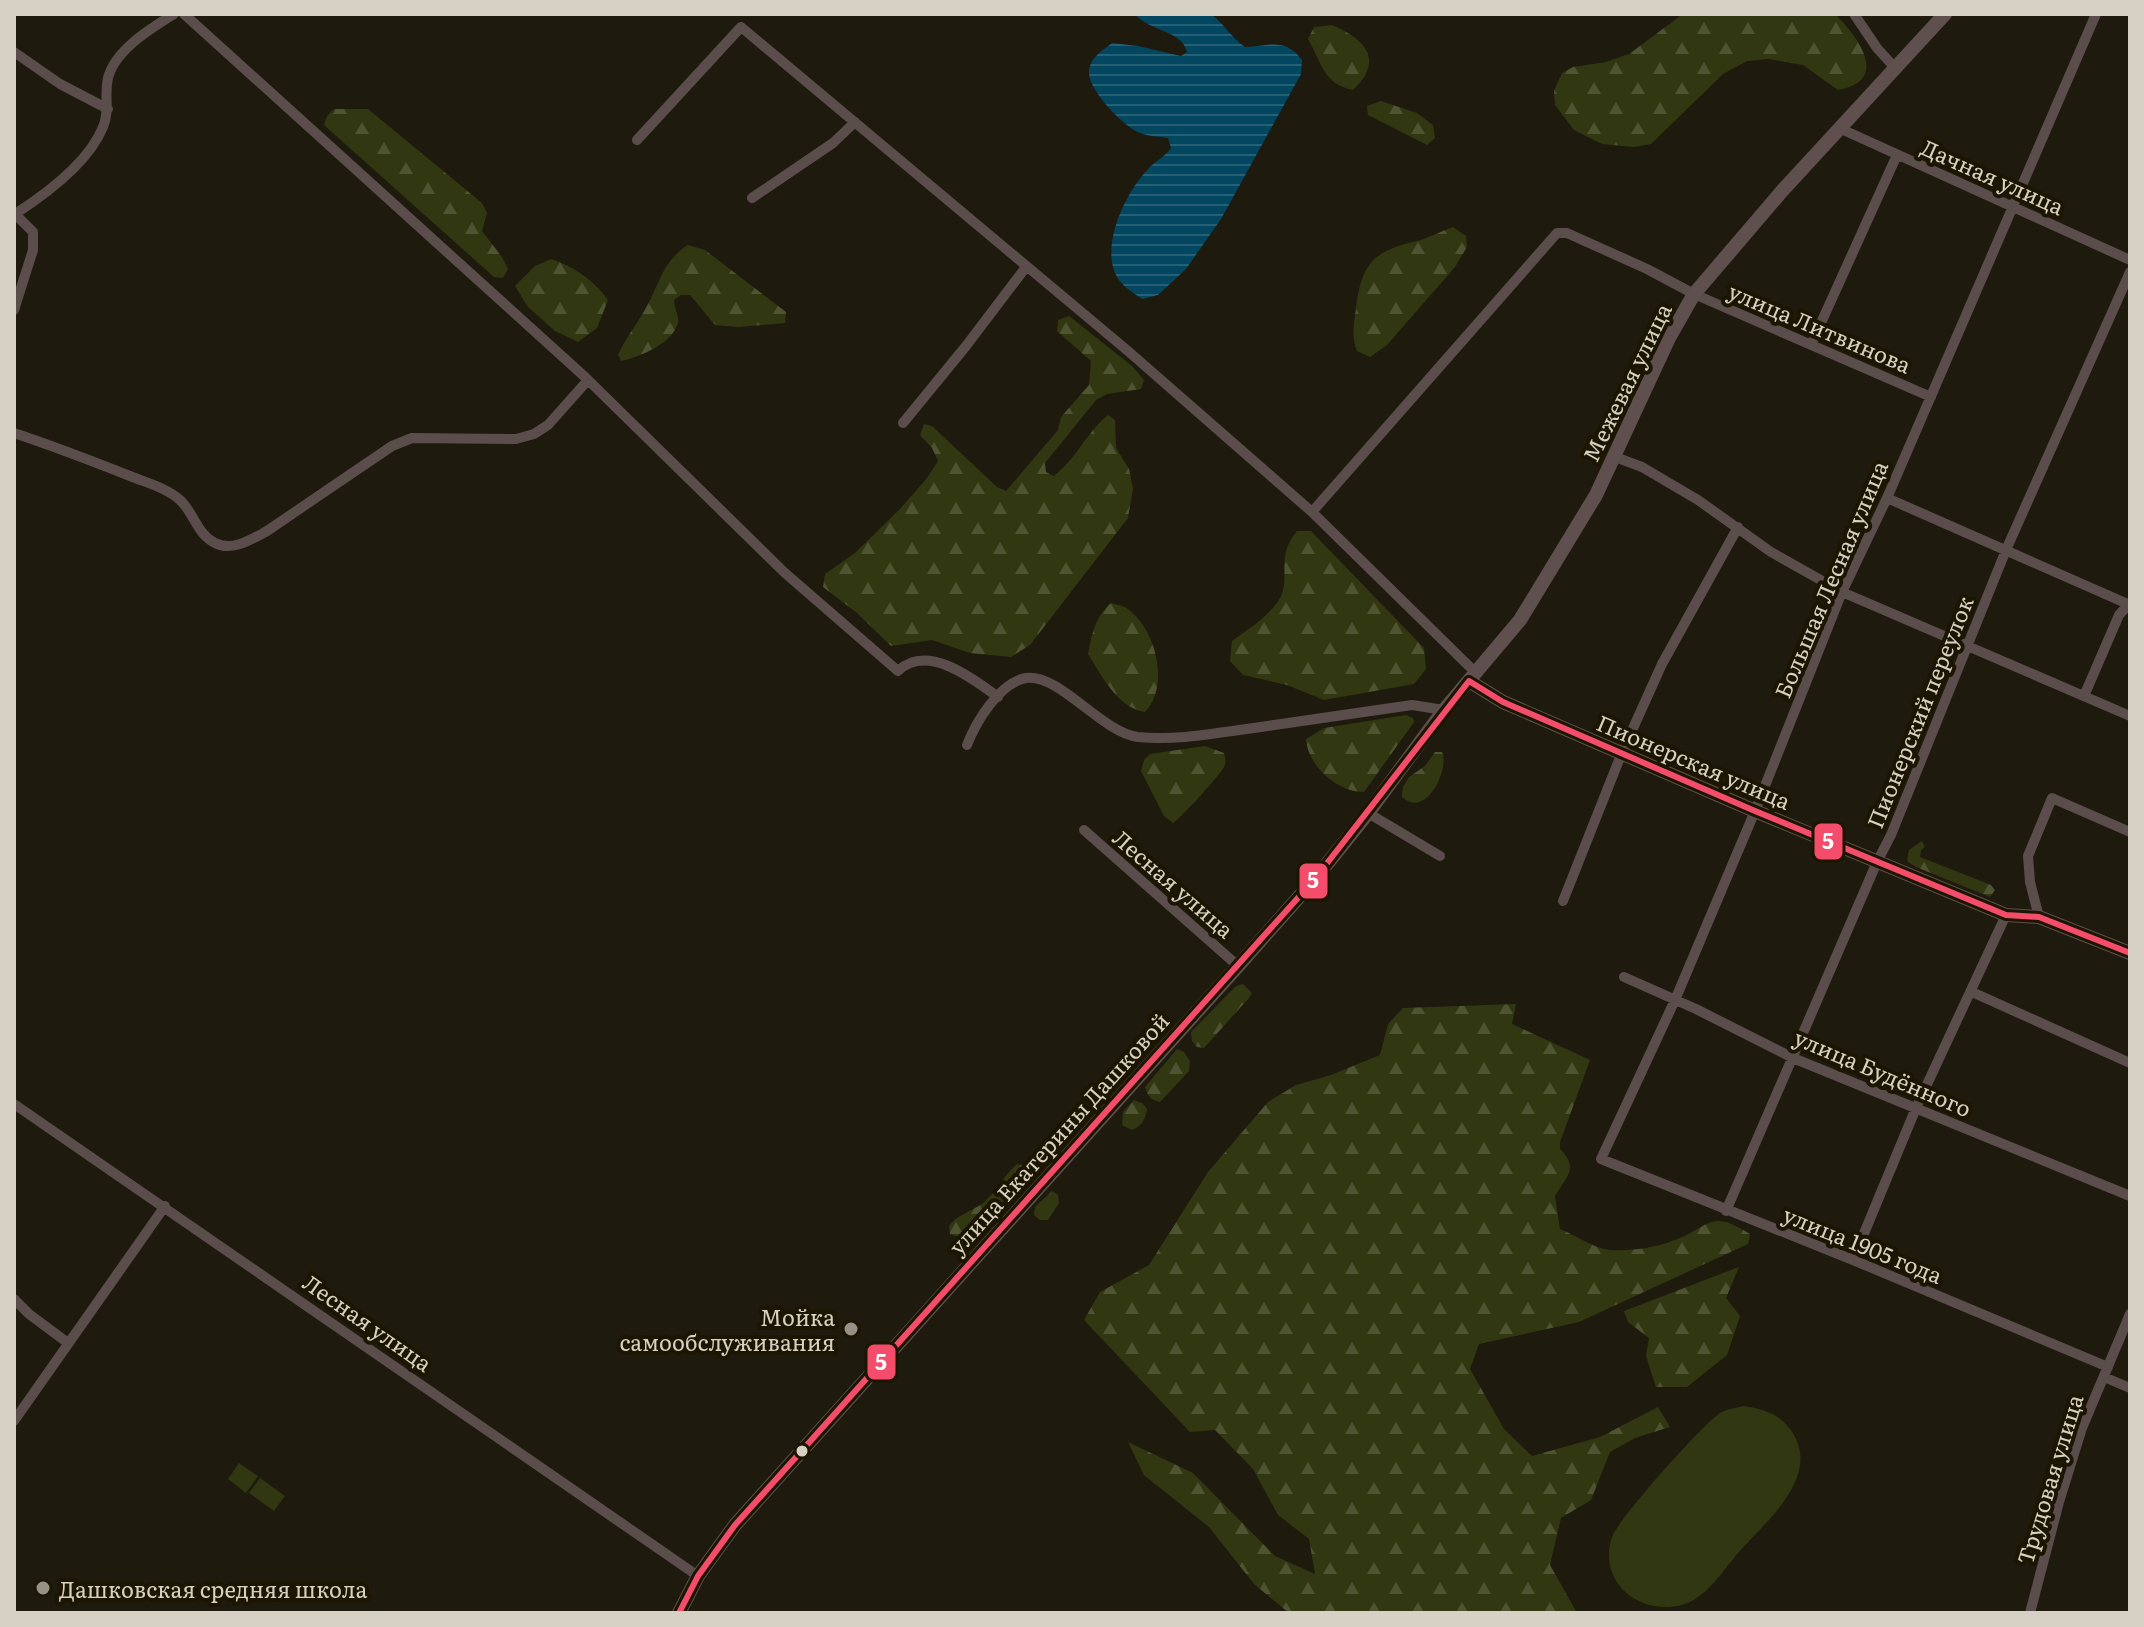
<svg xmlns="http://www.w3.org/2000/svg" width="2144" height="1627" font-family="Literata,serif">
	<defs>
		<pattern id="forest-firs" width="22" height="20" patternUnits="userSpaceOnUse" patternTransform="scale(2)"><rect width="22" height="20" fill="#313710"/><path d="M5 1l3.5 6h-7zM16 11l3.5 6h-7z" fill="#4e5331"/></pattern>
		<pattern id="water-rules" width="6" height="5" patternUnits="userSpaceOnUse" patternTransform="scale(2)"><rect width="6" height="5" fill="#03465f"/><path d="M0 2.5h6" fill="none" stroke="#276074"/></pattern>
	</defs>
	<rect width="100%" height="100%" fill="#1e1a0e"/>
	<!-- forest -->
	<path fill="url(#forest-firs)" d="M1683,14H1835C1858,37 1891,80 1838,90L1803,65L1768,59L1747,61L1723,74L1651,144L1634,147L1602,144L1574,130L1555,105L1554,91L1562,73L1573,67L1606,62L1629,54Z
		M1332,25C1365,39 1385,60 1353,90C1323,84 1322,63 1308,39L1314,27Z
		M1381,101L1417,113L1433,125L1435,138L1427,145L1368,115L1367,106Z
		M334,109H368L482,203L487,213L482,231L502,257L508,269L503,278L494,277L324,125L327,116Z
		M1453,227L1466,236L1467,247L1455,267L1387,345L1370,357L1357,351C1351,337 1354,323 1356,308C1362,262 1374,251 1417,241C1429,238 1441,231 1453,227Z
		M688,245L705,250L786,312L785,323L739,327L715,325L690,295H681L674,300C674,309 681,318 677,326C669,345 639,357 621,361L618,355C626,337 638,323 647,306C660,282 663,261 688,245Z
		M551,259C573,266 594,280 608,300L597,328L578,342L555,331L528,307L515,286L535,266Z
		M1069,316L1132,366L1144,380L1141,389L1107,394L1096,400L1045,463L1046,472L1054,476C1076,459 1086,433 1108,415L1115,420L1116,448L1129,469L1133,488L1128,518L1030,645L1011,657L970,653L932,640L891,646L857,613L823,587L825,574L855,553L900,509L927,478L938,461L932,448L920,435L924,424L932,426L997,487L1006,491L1058,430L1061,417L1089,385L1091,361L1057,331L1058,320Z
		M1297,531H1311L1424,648L1426,669L1414,684L1324,700L1287,685L1243,675L1230,661L1232,641C1248,629 1270,616 1280,598C1291,578 1275,557 1297,531Z
		M1111,603C1117,605 1125,606 1129,610C1156,630 1170,686 1145,712C1118,708 1101,675 1088,654C1092,634 1095,617 1111,603Z
		M1406,715L1413,718L1414,722L1364,792C1337,792 1308,766 1306,739L1324,728Z
		M1205,746L1224,753C1225,758 1226,760 1225,765C1222,773 1181,818 1173,823L1164,816L1141,771L1144,760L1150,754Z
		M1435,752H1442C1450,767 1427,820 1402,797L1403,787L1409,777L1425,766Z
		M1922,841L1925,847L1921,850L1920,857L1991,885L1995,890L1990,897L1916,867L1907,861L1909,850Z
		M1243,984L1252,993L1249,998L1204,1048L1197,1047L1192,1041L1191,1032L1236,986Z
		M1516,1004L1512,1024L1590,1060L1560,1142V1149C1579,1168 1567,1176 1555,1196L1560,1229C1575,1235 1595,1249 1611,1250C1631,1251 1654,1248 1672,1241C1710,1228 1708,1207 1750,1234L1748,1244L1579,1322L1479,1344L1470,1369L1504,1429L1532,1456L1600,1437L1658,1407L1670,1427L1635,1438L1610,1452L1591,1500L1561,1518L1550,1565L1577,1613H1289L1254,1584L1209,1527L1144,1475L1128,1442L1193,1473L1275,1556L1315,1574L1309,1539L1278,1515L1253,1469L1215,1430L1190,1432L1084,1320L1100,1292L1149,1265L1208,1172L1268,1102L1296,1085L1331,1075L1380,1055L1388,1024L1403,1008Z
		M1177,1049L1184,1052L1190,1061L1189,1071L1160,1102C1150,1100 1147,1095 1145,1087Z
		M1134,1100L1142,1103L1147,1109C1145,1120 1142,1126 1132,1130L1122,1125L1123,1112Z
		M1017,1164L1028,1167C1030,1186 986,1227 970,1235C963,1238 957,1237 950,1234L949,1226C956,1216 971,1211 982,1204C997,1192 1003,1176 1017,1164Z
		M1052,1191L1058,1195L1059,1203L1048,1220H1040L1034,1215L1035,1207Z
		M1739,1267L1726,1298L1740,1316L1727,1355L1687,1387H1656L1646,1356L1649,1338L1628,1322L1624,1311Z"/>
	<!-- green -->
	<path fill="#313710" d="M1743,1406C1763,1409 1778,1413 1790,1429C1824,1475 1767,1520 1739,1552C1724,1569 1706,1599 1682,1605C1639,1616 1597,1582 1612,1537C1619,1518 1702,1425 1720,1413C1727,1409 1736,1408 1743,1406Z
		M239,1463L258,1476L246,1493L228,1479Z
		M260,1478L285,1496L274,1511L249,1493Z"/>
	<!-- water -->
	<path fill="url(#water-rules)" d="M1135,14H1211C1224,24 1232,38 1245,47C1269,46 1285,37 1302,60L1301,74L1221,219L1186,269L1158,295L1142,299C1132,292 1120,285 1115,273C1102,242 1126,192 1148,169C1155,161 1165,157 1171,148L1168,138C1160,136 1151,137 1143,134C1126,130 1089,91 1089,73C1089,58 1102,51 1112,43L1138,46L1181,56L1187,52C1182,30 1150,32 1135,14Z"/>
	<g fill="none" stroke-linecap="round" stroke-linejoin="round">
		<!-- street -->
		<path stroke="#5a4d4b" stroke-width="10" d="M184,14L585,377L785,573L898,671C927,643 972,678 998,697
			M1854,14L1877,48L1896,69
			M2096,14L1887,498L1842,592L1755,811L1675,1000L1601,1159L1853,1260L2108,1367
			M14,52L60,84L108,109
			M1839,128L2130,260
			M637,140L741,27L1128,351L1312,512L1476,673
			M752,198L833,143L855,122
			M14,213L33,232V250L14,310
			M15,214C46,194 89,162 103,127C110,111 104,95 108,78C115,50 150,29 174,14
			M1811,345L1897,155
			M903,423L966,346L1026,267
			M14,433C53,446 92,461 130,476C147,483 167,488 180,500C194,513 197,534 215,543C232,552 252,539 267,531L392,446L412,438L516,439L534,434L548,425L588,380
			M1615,457L1642,467L1698,500L1771,552L1842,592L2130,716
			M1887,498L2130,605
			M1312,512L1557,233H1567L1647,269L1694,294L1931,397
			M2084,696L2119,615L2130,603
			M967,745C976,722 999,683 1026,678C1059,673 1101,732 1138,737C1176,741 1216,733 1254,728C1306,720 1359,713 1412,705L1444,710
			M1368,813L1440,856
			M1084,830L1238,966
			M1563,901L1621,755L1662,664L1738,527
			M2039,917L2030,882L2028,856L2052,798L2130,832
			M1624,977L1696,1009L1793,1058L2130,1196
			M1972,992L2130,1063
			M14,1104L698,1576
			M1726,1211L1877,862L1891,835L2006,550L2130,272
			M1853,1260L1916,1108L2006,915
			M14,1299L29,1314L68,1343
			M2104,1377L2130,1388
			M14,1421L165,1206
			M2030,1613L2059,1502L2082,1428L2130,1314"/>
		<!-- secondary -->
		<path stroke="#5f4f4f" stroke-width="14" d="M1469,681L1503,702L1755,811L2006,915L2039,917L2130,953
			M679,1613L698,1576L735,1525L1238,966L1314,880L1368,813L1444,710L1520,620L1596,495L1669,338L1694,294L1782,191L1945,14"/>
		<!-- bus-1 casing -->
		<g stroke="#1c1501" stroke-width="12">
			<path id="bus-1" d="M679,1613L698,1576L735,1525L1314,880L1469,681L1503,702L1755,811L2006,915L2039,917L2130,953"/>
		</g>
		<!-- bus-1 -->
		<use href="#bus-1" stroke="#f44d6c" stroke-width="6"/>
	</g>
	<!-- markers -->
	<g fill="#969184" stroke="#1c1501" stroke-width="3">
		<circle cx="851" cy="1329" r="8"/>
		<circle cx="43" cy="1588" r="8"/>
	</g>
	<circle fill="#d6d1c4" stroke="#1c1501" stroke-width="3" cx="802" cy="1451" r="7"/>
	<g text-anchor="middle" dominant-baseline="central" stroke-width="8" stroke-linejoin="round" paint-order="stroke">
		<!-- street labels -->
		<g font-size="22" fill="#d6d1c4" stroke="#1c1501">
			<text transform="translate(1993 176) rotate(24)">Дачная улица</text>
			<text transform="translate(1820 327) rotate(23)">улица Литвинова</text>
			<text transform="translate(1626 382) rotate(-64)">Межевая улица</text>
			<text transform="translate(1830 579) rotate(-67)">Большая Лесная улица</text>
			<text transform="translate(1919 712) rotate(-68)">Пионерский переулок</text>
			<text transform="translate(1694 761) rotate(23)">Пионерская улица</text>
			<text transform="translate(1174 883) rotate(41)">Лесная улица</text>
			<text transform="translate(1883 1072) rotate(23)">улица Будённого</text>
			<text transform="translate(1058 1133) rotate(-48)">улица Екатерины Дашковой</text>
			<text transform="translate(1863 1244) rotate(22)">улица 1905 года</text>
			<text transform="translate(368 1322) rotate(35)">Лесная улица</text>
			<text transform="translate(2049 1479) rotate(-73)">Трудовая улица</text>
		</g>
		<!-- poi labels -->
		<g font-size="22" fill="#d6d1c4" stroke="#1c1501" text-anchor="end">
			<text x="835" y="1316">Мойка<tspan x="835" dy="25">самообслуживания</tspan></text>
			<text x="59" y="1588" text-anchor="start">Дашковская средняя школа</text>
		</g>
	</g>
	<g stroke="#1c1501" stroke-width="3">
		<rect x="1813" y="822" width="31" height="39" rx="8" fill="#f44d6c"/>
		<rect x="1298" y="862" width="31" height="38" rx="8" fill="#f44d6c"/>
		<rect x="866" y="1343" width="31" height="38" rx="8" fill="#f44d6c"/>
	</g>
	<g font-size="22" text-anchor="middle" font-weight="bold" fill="#fff">
		<text x="1828" y="849">5</text>
		<text x="1313" y="888">5</text>
		<text x="881" y="1370">5</text>
	</g>
	<!-- border -->
	<rect width="2144" height="1627" fill="none" stroke="#d6d1c4" stroke-width="32"/>
</svg>
